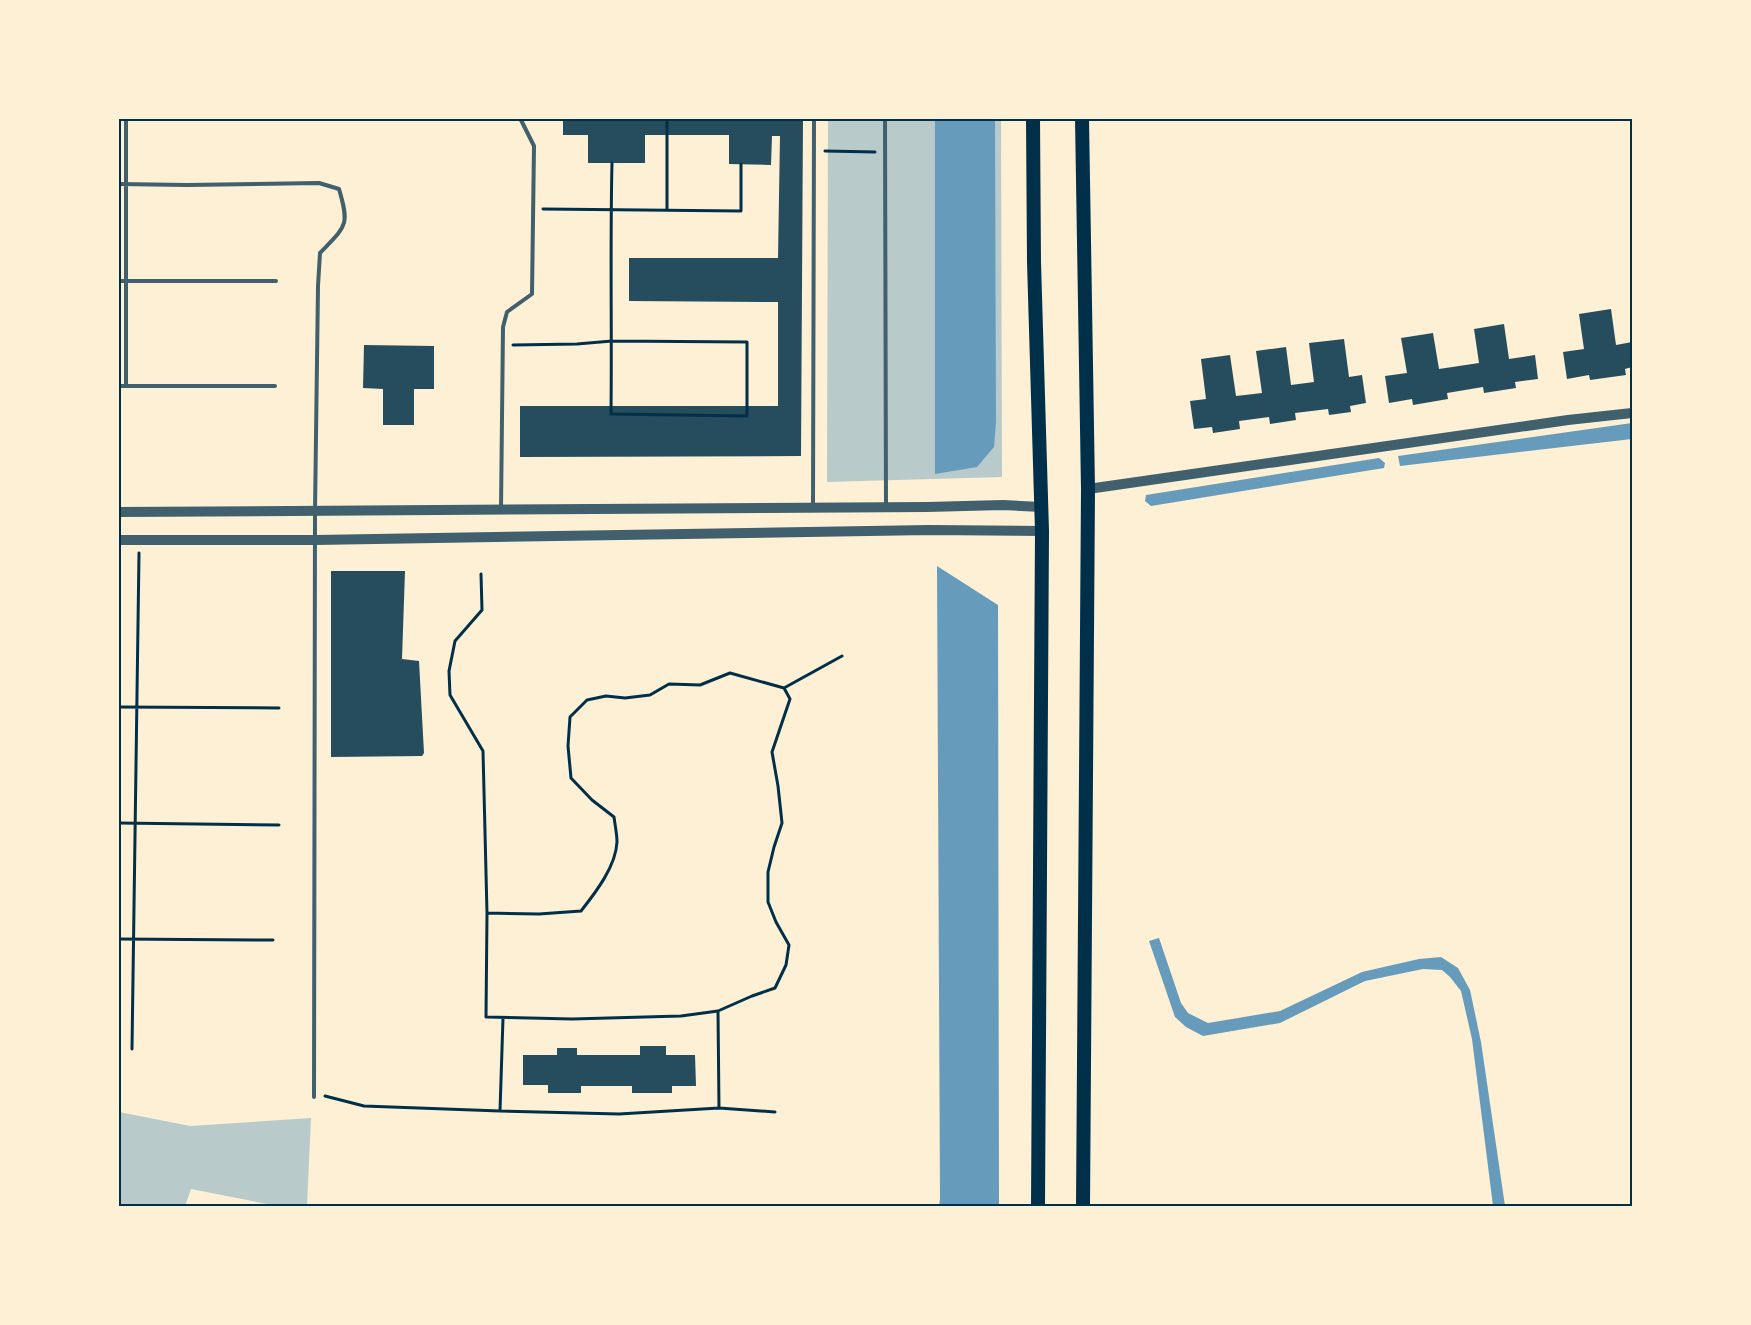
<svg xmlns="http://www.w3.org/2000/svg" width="1751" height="1325" font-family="'Noto Sans',sans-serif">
	<rect width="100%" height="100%" fill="#fdf0d5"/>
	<!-- green -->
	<path fill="#b9caca" d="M828,119H1001L1002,477L827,482Z
		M119,1112L190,1126L311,1118L307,1206H277L191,1189L185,1206H119Z"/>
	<!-- water -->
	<path fill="#669bbc" d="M935,119H995L996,423L994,447L977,467L935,474Z
		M1632,423V439L1400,466L1398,456Z
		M1379,458L1385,463L1384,468L1151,506L1145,501L1146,495Z
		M937,566L998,605L999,1206H939L940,1199Z
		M1159,938L1181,1003L1188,1013L1208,1023L1280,1011L1362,972L1419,959L1441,957L1458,968L1470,990L1481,1042L1505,1206H1493L1472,1039L1461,991L1450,977L1442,970L1423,969L1365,981L1280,1023L1203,1036L1186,1027L1175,1017L1149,941Z"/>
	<!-- building -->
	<path fill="#264d5e" d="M563,118H803L801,456L520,457V406H778V302L629,301V258H778L780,136H772L771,165L729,164V135H645V163H588V135H563Z
		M1611,309L1616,345L1632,342V367L1625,369L1626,375L1590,380L1589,375L1567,379L1563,352L1584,349L1579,314Z
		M1504,324L1509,359L1535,355L1538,379L1515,382L1516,388L1484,393L1483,387L1447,393L1448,399L1413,405L1412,399L1389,403L1385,376L1407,373L1401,338L1433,333L1439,369L1479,363L1474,329Z
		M1344,339L1349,377L1362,375L1366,403L1350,406L1351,412L1329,415L1328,409L1295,413L1296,420L1270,424L1269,417L1239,421L1240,429L1213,433L1212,427L1194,429L1190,401L1206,399L1201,359L1230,355L1236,396L1262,393L1256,351L1286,347L1291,385L1314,382L1309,343Z
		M364,345L434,346V389H414V425H383V389L363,388Z
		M331,571H405L402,659L419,661L424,753L422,756L331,757Z
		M640,1046H666V1055H695L696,1086H672V1093H632V1086H581V1093H548V1085H523V1055H557V1048H577V1055H640Z"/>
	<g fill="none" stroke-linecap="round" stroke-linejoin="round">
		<!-- path -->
		<path stroke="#003049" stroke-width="3" d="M825,151L875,152
			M543,209L741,211V164
			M667,210V118
			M513,345L577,344L612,341L747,342V416L611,414C612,330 610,247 612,163
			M481,574L482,610L455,641L449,671L450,695L483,751L487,913L486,1017L572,1019L681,1016L718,1011L752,996L775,988L786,965L789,945L776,922L768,902V872L774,847L782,823L778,786L772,752L790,699L784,688
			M118,707L279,708
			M118,823L279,825
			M487,913L539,914L581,911C596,892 616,866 617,842C617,834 615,825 614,817L592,800L571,778L568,746L570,717L587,700L606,696L625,698L650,695L669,684L700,685L730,673L784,688L842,656
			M118,939L273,940
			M718,1011L719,1108
			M132,1049L139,553
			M325,1096L364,1106L500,1111L619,1114L719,1108L775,1112
			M500,1111L503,1018"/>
		<!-- service -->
		<path stroke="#3f606c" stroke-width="4" d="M126,118V386
			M885,118L886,505
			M118,184L187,185L319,183L339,189C350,226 346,226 320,253L318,286L315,512L314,1097
			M118,281H276
			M118,386H275
			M813,505L814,118
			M501,509L503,327L507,312L532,294L534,146L520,118"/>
		<!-- tertiary -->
		<path stroke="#3f606c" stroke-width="10" d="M1088,489L1568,420L1632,413
			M118,512L927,507L1003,505L1041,507
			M118,540H315L929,530L1042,531"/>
		<!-- trunk -->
		<path stroke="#003049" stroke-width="14" d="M1033,118L1034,262L1042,531L1038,1206
			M1082,118L1088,489L1083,1206"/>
	</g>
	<!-- border -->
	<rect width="1751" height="1325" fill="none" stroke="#fdf0d5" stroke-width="240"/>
	<rect x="120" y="120" width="1511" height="1085" fill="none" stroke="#003049" stroke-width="2"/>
</svg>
